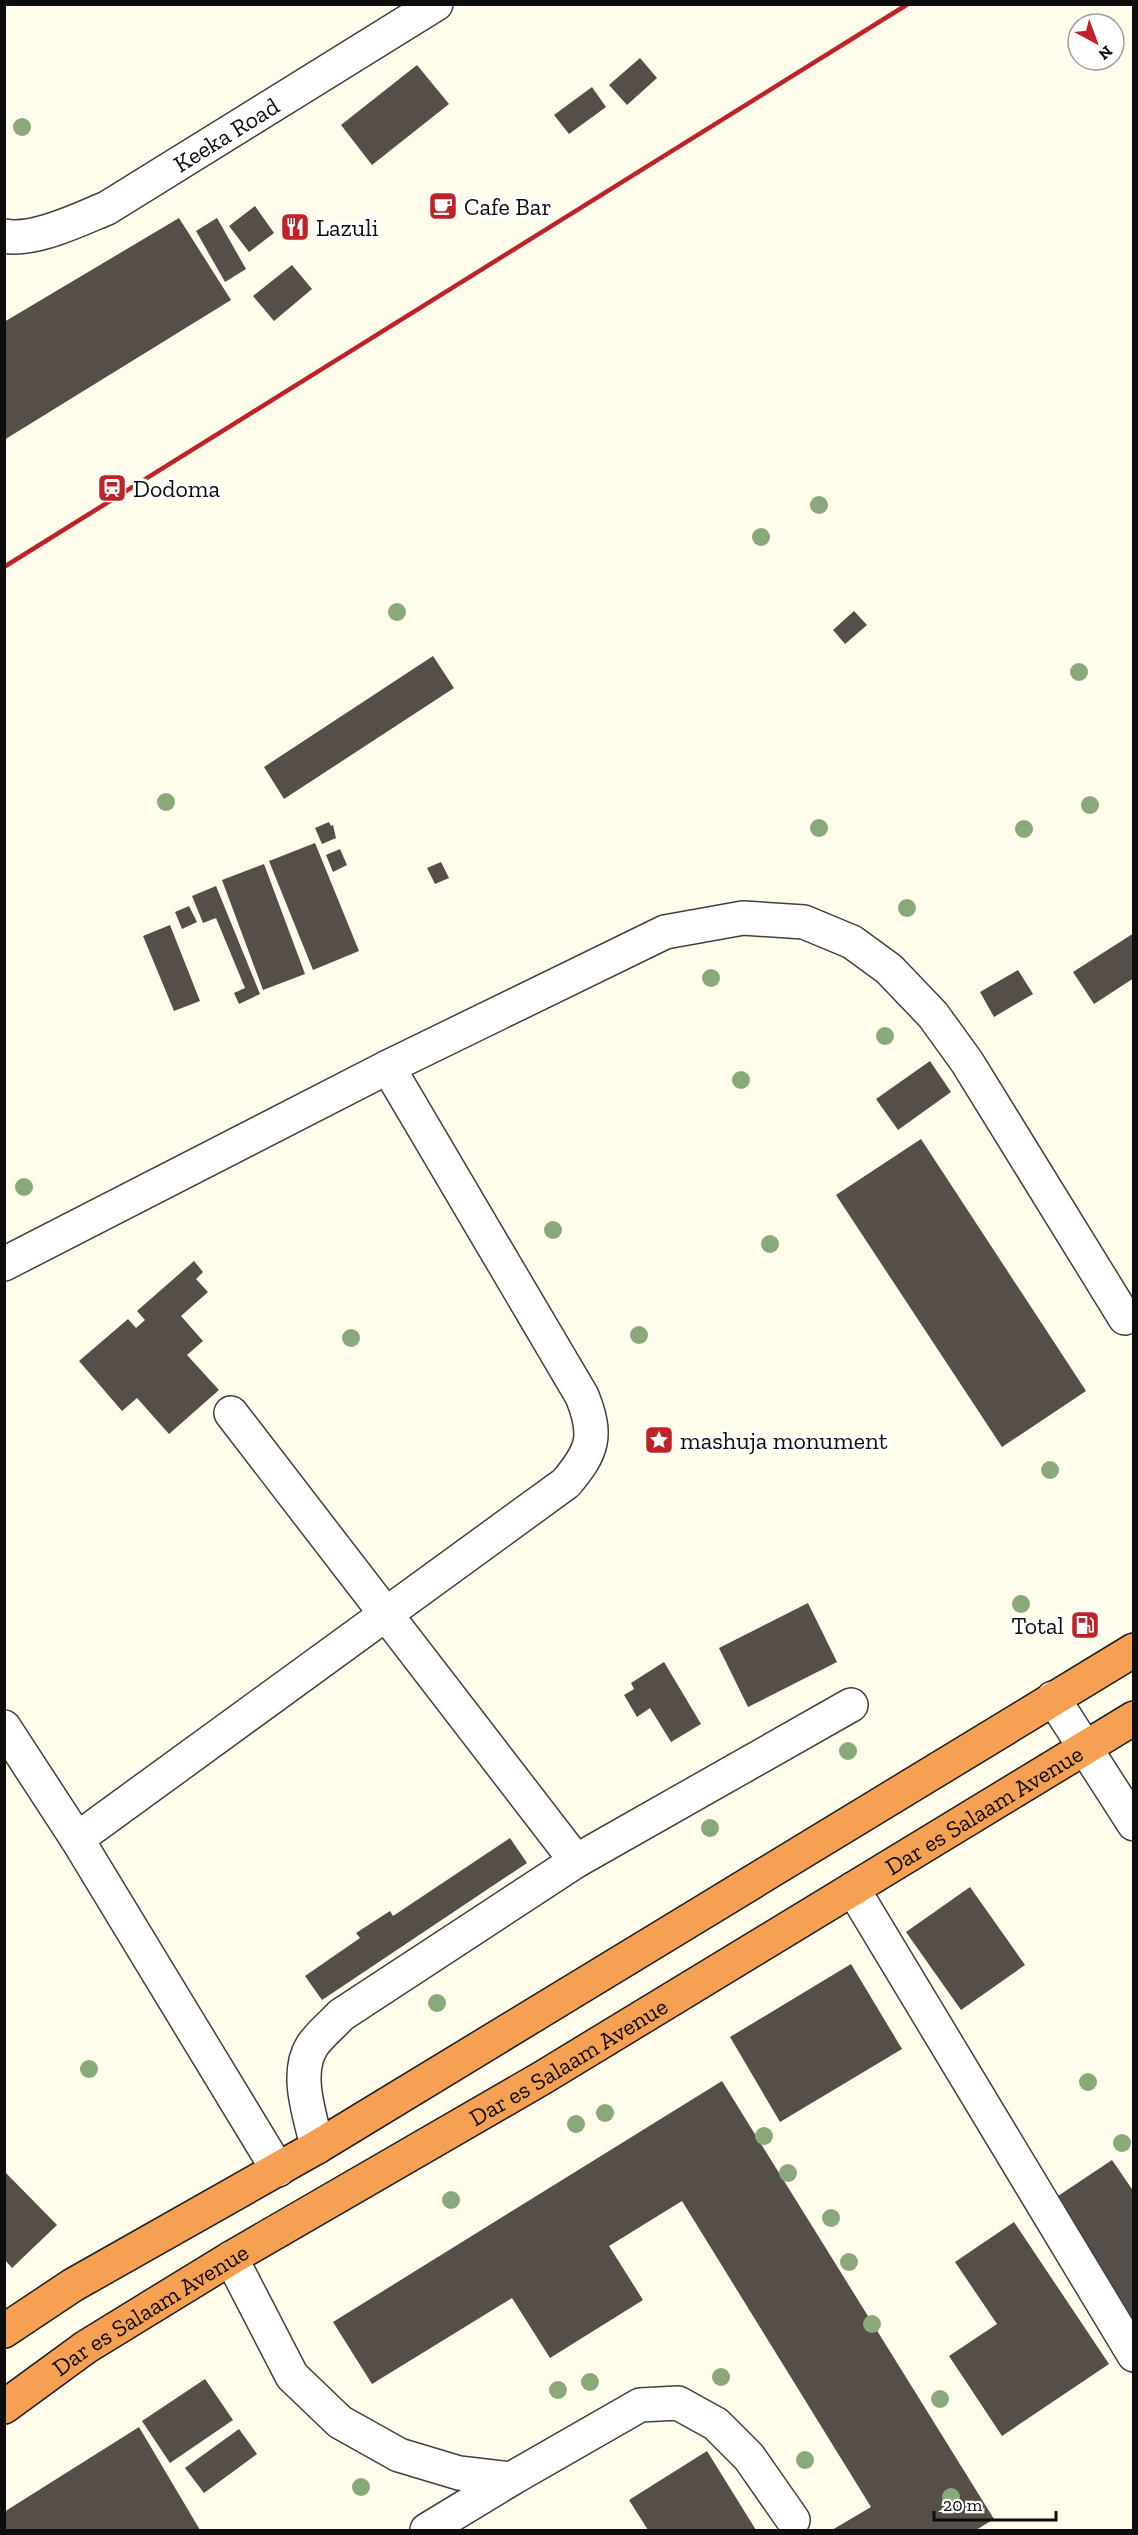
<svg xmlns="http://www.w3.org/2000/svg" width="1138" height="2535" font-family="'Zilla Slab',serif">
	<rect width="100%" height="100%" fill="#fffcec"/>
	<!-- building -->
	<path fill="#554e49" d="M640,58L657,78L627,105L609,85Z
		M417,65L449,104L372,165L341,125Z
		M592,87L606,107L569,134L554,115Z
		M255,206L274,233L249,252L229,226Z
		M179,218L231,300L4,440V322Z
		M217,218L246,269L225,282L196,231Z
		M292,265L312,289L274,321L253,296Z
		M854,611L867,625L845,644L833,630Z
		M433,656L454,688L284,799L264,767Z
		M329,822L331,826L333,825L336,838L322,844L315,828Z
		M315,843L359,951L313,970L269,861Z
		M340,849L347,865L333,872L326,855Z
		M441,862L449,878L435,884L427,868Z
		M264,864L305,974L263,990L222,880Z
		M216,886L260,994L239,1004L234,993L245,988L216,918L203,923L192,896Z
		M189,906L197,922L182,929L175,912Z
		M170,925L200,1001L174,1011L143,936Z
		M1134,933V978L1094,1004L1073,972Z
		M1018,970L1033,994L994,1017L980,992Z
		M930,1061L951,1092L898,1130L876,1099Z
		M921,1139L1086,1391L1002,1447L836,1195Z
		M194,1261L203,1272L196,1279L208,1292L181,1316L203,1341L187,1355L219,1390L169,1434L137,1398L122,1411L79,1361L128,1319L136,1328L145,1320L137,1311Z
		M808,1603L837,1662L748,1707L719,1648Z
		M664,1662L701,1724L671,1742L650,1708L637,1717L624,1695L634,1689L631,1683Z
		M510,1838L527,1863L322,2000L305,1976L360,1938L356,1933L390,1911L393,1916Z
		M970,1887L1025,1965L961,2010L906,1932Z
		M851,1964L902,2049L780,2122L730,2037Z
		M722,2081L994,2519L976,2530H832L871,2507L682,2201L609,2246L643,2300L550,2358L512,2298L372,2384L333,2322Z
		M1112,2160L1134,2192V2321L1052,2200Z
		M5,2172L57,2225L12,2268L5,2260Z
		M1014,2222L1109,2364L1002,2436L949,2356L997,2324L955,2262Z
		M205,2379L233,2420L170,2463L142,2421Z
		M139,2427L200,2530H4V2512Z
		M239,2429L257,2454L204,2493L185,2468Z
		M707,2451L756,2530H648L629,2500Z"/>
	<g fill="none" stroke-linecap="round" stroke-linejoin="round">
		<!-- minor casing -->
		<g stroke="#404040" stroke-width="36">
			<g id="minor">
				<path id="s1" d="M4,236C34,242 80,219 107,208L436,4"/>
				<path d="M4,1264L388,1067L665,932L743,918L804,922L852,942L889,969L933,1015L967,1062L1125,1318"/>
				<path d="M231,1413L576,1861"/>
				<path d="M1053,1698L1134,1824"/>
				<path d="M4,1727L77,1839L278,2170"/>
				<path d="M77,1839L566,1483C593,1451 598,1436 582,1396L388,1067"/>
				<path d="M853,1889L1134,2355"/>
				<path d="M317,2147C311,2117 294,2075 312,2046C319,2035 332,2025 341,2015L576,1861L851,1705"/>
				<path d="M231,2258L292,2376L340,2422L399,2455L459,2473L511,2479L640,2405L678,2403L716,2424L749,2457L793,2520"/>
				<path d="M427,2530L511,2479"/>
			</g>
		</g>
		<!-- highway casing -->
		<g stroke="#1e1e1e" stroke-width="36">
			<g id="highway">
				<path d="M4,2331L73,2285L317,2147L1134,1650"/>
				<path id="s2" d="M4,2407L86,2347L231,2258L542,2078L1134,1718"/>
			</g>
		</g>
		<!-- minor -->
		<use href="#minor" stroke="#fff" stroke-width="33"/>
		<!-- highway -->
		<use href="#highway" stroke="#f6a053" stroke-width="33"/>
		<!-- rail -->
		<path stroke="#be2328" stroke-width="4.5" d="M4,567L908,4"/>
	</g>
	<!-- trees -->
	<g fill="#8aa97a">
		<circle cx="22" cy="127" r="9"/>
		<circle cx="819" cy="505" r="9"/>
		<circle cx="761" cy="537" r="9"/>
		<circle cx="397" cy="612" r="9"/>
		<circle cx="1079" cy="672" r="9"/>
		<circle cx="166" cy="802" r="9"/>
		<circle cx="1090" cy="805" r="9"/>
		<circle cx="819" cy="828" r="9"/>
		<circle cx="1024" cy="829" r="9"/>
		<circle cx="907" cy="908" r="9"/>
		<circle cx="711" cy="978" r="9"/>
		<circle cx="885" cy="1036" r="9"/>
		<circle cx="741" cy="1080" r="9"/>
		<circle cx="24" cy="1187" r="9"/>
		<circle cx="553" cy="1230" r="9"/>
		<circle cx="770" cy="1244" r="9"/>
		<circle cx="639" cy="1335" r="9"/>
		<circle cx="351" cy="1338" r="9"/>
		<circle cx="1050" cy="1470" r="9"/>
		<circle cx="1021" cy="1604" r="9"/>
		<circle cx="848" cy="1751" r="9"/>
		<circle cx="710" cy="1828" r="9"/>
		<circle cx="437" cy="2003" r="9"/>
		<circle cx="89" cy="2069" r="9"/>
		<circle cx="1088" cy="2082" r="9"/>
		<circle cx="605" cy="2113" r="9"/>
		<circle cx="576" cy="2124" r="9"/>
		<circle cx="764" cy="2136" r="9"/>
		<circle cx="1122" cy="2143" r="9"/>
		<circle cx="788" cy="2173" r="9"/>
		<circle cx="451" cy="2200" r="9"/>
		<circle cx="831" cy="2218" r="9"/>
		<circle cx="849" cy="2262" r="9"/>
		<circle cx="872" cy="2324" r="9"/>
		<circle cx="721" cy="2377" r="9"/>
		<circle cx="590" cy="2382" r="9"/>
		<circle cx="558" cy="2390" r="9"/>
		<circle cx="940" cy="2399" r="9"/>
		<circle cx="805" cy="2460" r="9"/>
		<circle cx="361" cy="2487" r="9"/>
		<circle cx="951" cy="2497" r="9"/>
	</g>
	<!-- icons -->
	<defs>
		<g id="cafe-square" transform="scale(1.5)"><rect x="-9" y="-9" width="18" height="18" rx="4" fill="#be2328" stroke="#fff"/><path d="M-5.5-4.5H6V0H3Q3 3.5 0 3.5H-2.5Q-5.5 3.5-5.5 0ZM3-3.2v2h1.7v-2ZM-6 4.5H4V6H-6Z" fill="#fff"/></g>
		<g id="restaurant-square" transform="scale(1.5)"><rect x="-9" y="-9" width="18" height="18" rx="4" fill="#be2328" stroke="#fff"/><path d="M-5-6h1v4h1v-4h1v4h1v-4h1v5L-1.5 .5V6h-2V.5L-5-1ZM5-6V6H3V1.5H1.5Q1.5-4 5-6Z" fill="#fff"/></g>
		<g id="station-square" transform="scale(1.5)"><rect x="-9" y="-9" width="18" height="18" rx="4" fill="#be2328" stroke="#fff"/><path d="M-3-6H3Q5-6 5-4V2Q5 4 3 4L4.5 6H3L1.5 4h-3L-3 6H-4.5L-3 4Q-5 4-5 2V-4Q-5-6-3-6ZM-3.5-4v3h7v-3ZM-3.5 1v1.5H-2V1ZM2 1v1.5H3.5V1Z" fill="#fff"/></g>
		<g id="sight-square" transform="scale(1.5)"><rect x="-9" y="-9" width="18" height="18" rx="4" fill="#be2328" stroke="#fff"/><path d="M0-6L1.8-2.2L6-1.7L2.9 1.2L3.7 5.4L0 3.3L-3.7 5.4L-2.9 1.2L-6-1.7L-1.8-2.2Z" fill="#fff"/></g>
		<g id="fuel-square" transform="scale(1.5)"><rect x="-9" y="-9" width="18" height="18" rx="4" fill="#be2328" stroke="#fff"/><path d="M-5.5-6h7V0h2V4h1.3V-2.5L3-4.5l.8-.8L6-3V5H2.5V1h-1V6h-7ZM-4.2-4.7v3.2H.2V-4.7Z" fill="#fff"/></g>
	</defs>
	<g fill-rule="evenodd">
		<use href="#cafe-square" x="443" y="206"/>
		<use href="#restaurant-square" x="295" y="227"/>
		<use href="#station-square" x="112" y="488"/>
		<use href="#sight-square" x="659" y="1440"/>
		<use href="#fuel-square" x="1085" y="1625"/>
	</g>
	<g text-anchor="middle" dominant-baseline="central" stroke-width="6" stroke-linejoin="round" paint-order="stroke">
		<!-- street labels -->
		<g font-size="24" fill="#0d0d0d" stroke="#fff">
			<text stroke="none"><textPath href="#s1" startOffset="248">Keeka Road</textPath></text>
			<text stroke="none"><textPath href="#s2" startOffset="1148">Dar es Salaam Avenue</textPath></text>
			<text stroke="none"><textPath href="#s2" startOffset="662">Dar es Salaam Avenue</textPath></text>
			<text stroke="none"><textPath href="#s2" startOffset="176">Dar es Salaam Avenue</textPath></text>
		</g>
		<!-- poi labels -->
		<g font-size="24" fill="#0d0d0d" stroke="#fff" text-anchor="start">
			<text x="464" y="206">Cafe Bar</text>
			<text x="316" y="227">Lazuli</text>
			<text x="133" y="488">Dodoma</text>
			<text x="680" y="1440">mashuja monument</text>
			<text x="1064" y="1625" text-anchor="end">Total</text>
		</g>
	</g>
	<!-- border -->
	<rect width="1138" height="2535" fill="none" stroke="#0d0d0d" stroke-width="12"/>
	<!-- north arrow -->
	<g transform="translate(1096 42) rotate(139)"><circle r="28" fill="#ffffff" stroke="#9e9e9e" stroke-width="1.5"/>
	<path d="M0-4.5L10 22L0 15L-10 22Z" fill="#be2328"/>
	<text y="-9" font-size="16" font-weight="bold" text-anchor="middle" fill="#0d0d0d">N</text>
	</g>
	<!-- scale -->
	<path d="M934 2511v9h122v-9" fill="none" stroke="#0d0d0d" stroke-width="3"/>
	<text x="943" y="2511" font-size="18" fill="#0d0d0d" stroke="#ffffff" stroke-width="4.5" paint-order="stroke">20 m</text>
</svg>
